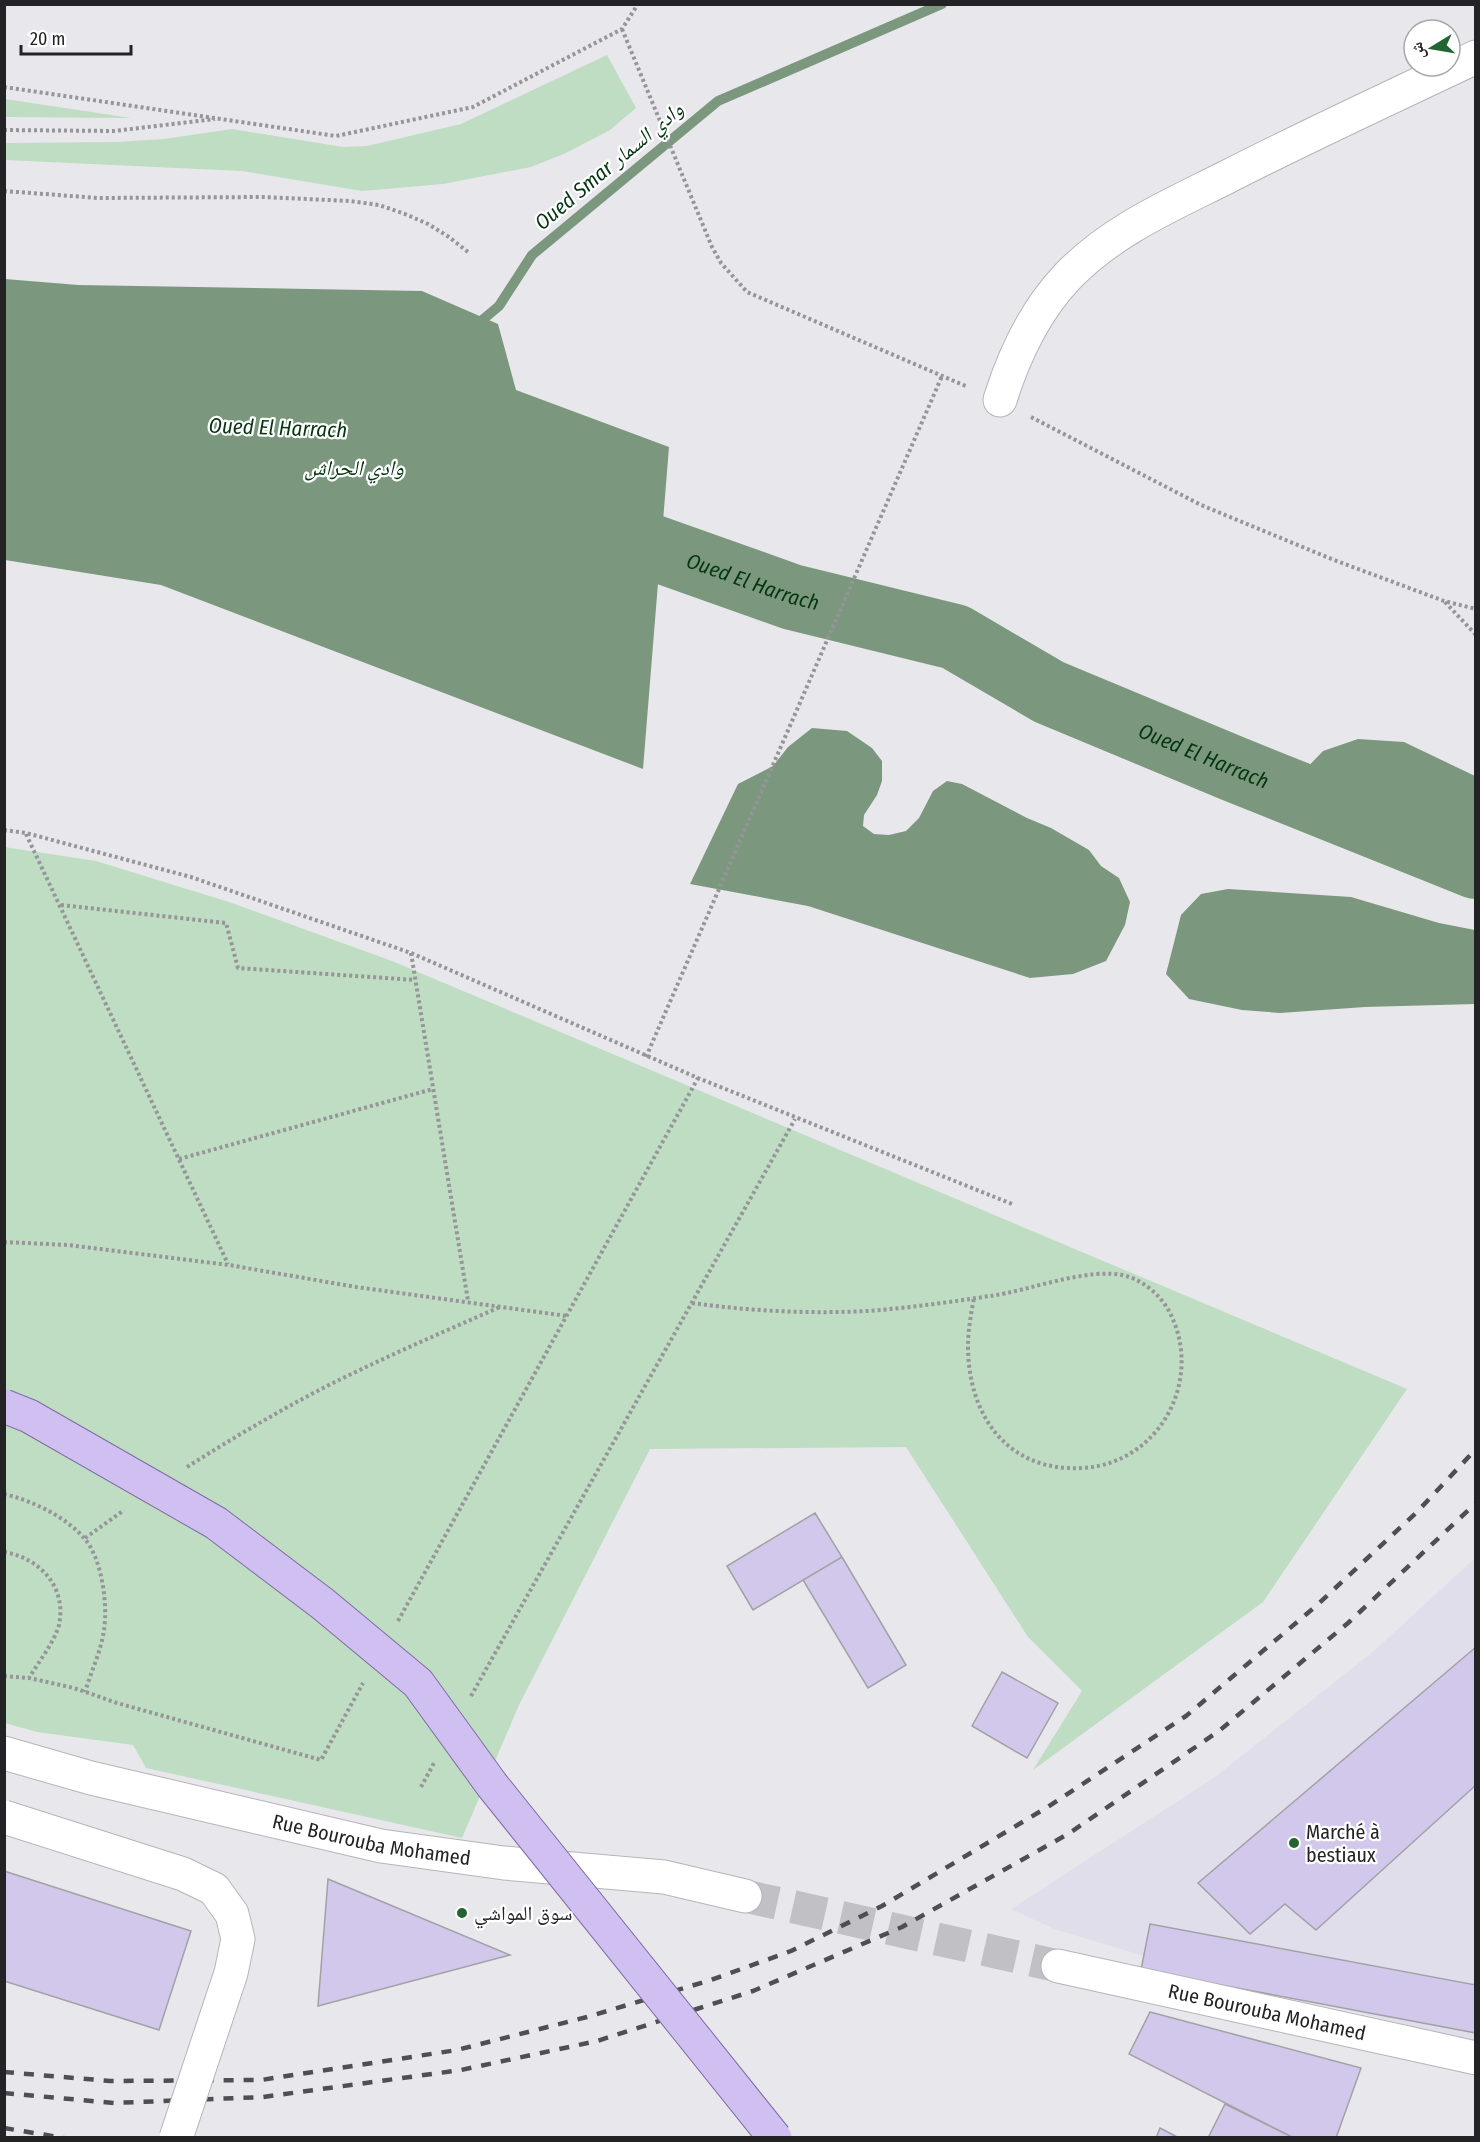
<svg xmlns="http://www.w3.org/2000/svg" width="1480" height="2142" font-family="'Fira Sans Condensed','Noto Naskh Arabic',sans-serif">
	<rect width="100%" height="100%" fill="#e8e7ec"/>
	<!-- built -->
	<path fill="#e1deeb" d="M1475,1558V2042L1204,1974L1054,1929L1011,1909L1215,1777L1375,1650Z"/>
	<!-- green -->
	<path fill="#bfddc2" d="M607,55L636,108L610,130L566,153L531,167L443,184L362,191L242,171L5,160V143L117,142L164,139L232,129L343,147L367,146L461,124Z
		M5,99L131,118L5,117Z
		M4,847L96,861L229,902L392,961L1407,1389L1263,1602L1033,1770L1082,1691L1028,1637L906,1447L650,1449L519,1705L462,1838L146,1768L133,1745L37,1732L5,1723Z"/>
	<!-- water -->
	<path fill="#7b987e" d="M5,279L78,285L422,291L498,324L516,390L669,447L643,769L161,585L5,560Z
		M812,728L847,731L872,748L882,761V781L877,795L864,815L863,826L874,834L889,835L906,831L919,818L933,791L947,781L962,784L1027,818L1051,828L1089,850L1101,866L1119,878L1130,902L1125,925L1106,961L1073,974L1030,978L808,906L690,884L738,784L773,766L788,747Z
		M1358,739L1404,742L1475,776V873L1413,855L1335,828L1309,810L1301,774L1323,751Z
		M1228,889L1351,897L1439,923L1475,930V1004L1365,1007L1280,1013L1242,1010L1189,999L1166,974L1181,915L1201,894Z"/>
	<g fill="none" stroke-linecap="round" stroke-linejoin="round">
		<!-- stream -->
		<path stroke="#7b987e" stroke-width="10" d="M474,327L499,306L532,255L718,101L942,4"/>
		<!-- river -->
		<path stroke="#7b987e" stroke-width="66" id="s1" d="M577,514L623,537L792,597L955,637L1049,692L1234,769L1476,866"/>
	</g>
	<!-- building -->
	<path fill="#d2c8ec" stroke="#a2a1a6" stroke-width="1.5" d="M815,1513L842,1557L753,1610L727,1566Z
		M842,1557L906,1665L868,1688L803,1580Z
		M1476,1647V1785L1316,1930L1285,1904L1250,1934L1198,1883Z
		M1002,1672L1058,1703L1027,1758L972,1726Z
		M4,1871L191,1931L159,2030L4,1981Z
		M328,1879L510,1955L318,2006Z
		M1150,1924L1476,1985V2033L1141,1970Z
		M1150,2012L1361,2068L1336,2138H1294L1129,2054Z
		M1225,2104L1290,2136L1289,2138H1208Z
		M1160,2128L1179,2138H1156Z"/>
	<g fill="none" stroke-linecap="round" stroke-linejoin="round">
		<!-- minor-tunnel -->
		<path stroke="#c1c0c4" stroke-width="33" stroke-dasharray="33 16" stroke-linecap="butt" d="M745,1896L1058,1966"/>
		<!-- minor casing -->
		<g stroke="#b6b4b9" stroke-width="35">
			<g id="minor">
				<path d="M1000,400C1014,355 1034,312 1067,277C1111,231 1169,206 1225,178C1307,136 1392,97 1476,57"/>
				<path id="s2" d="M4,1753L91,1778L381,1846L504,1863L664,1877L745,1896"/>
				<path id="s3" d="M1058,1966L1476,2058"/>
			</g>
		</g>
		<!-- path -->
		<path stroke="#969599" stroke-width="4" stroke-dasharray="3 3" stroke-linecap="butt" d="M622,29L712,247L721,263L747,292L968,387
			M4,87L336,136L473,107L622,29L638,4
			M4,130L114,131L215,119
			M4,191L98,198L263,197L350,201L379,205L405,214L428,224L449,237L468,252
			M1031,417L1201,505L1334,560L1444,601L1476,609
			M1445,602L1476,635
			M4,830L26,833L191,877L411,953L698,1078L1012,1204
			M26,834L228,1264
			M61,905L226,923L238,968L415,980
			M411,953L468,1301
			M646,1057L942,376
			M179,1159L433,1089
			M4,1242L68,1245L229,1265L356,1287L567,1316
			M692,1303C750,1311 808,1314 867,1311C909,1308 950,1302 990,1296C1029,1291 1089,1266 1126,1276C1144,1281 1160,1295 1169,1311C1205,1379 1160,1464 1082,1468C1007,1472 968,1415 968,1346C968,1330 971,1314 974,1298
			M187,1467C233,1438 280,1410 329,1385C385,1357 443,1332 500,1307
			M4,1494C31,1500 66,1517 84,1538C102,1558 108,1605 104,1630C101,1651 91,1672 85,1692
			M85,1538L124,1510
			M4,1552C40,1558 67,1587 59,1625C54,1643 39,1661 29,1678
			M398,1621L698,1078
			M4,1676L29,1678L74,1688L117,1703L321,1760L363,1683
			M471,1696L795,1119
			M421,1787L434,1763"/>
		<!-- minor -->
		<use href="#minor" stroke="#fff" stroke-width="33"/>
		<!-- rail -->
		<path stroke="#4f4f51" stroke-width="4.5" stroke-dasharray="10 10" stroke-linecap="butt" d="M4,2072L110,2081L261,2080L457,2050L587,2017L711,1980L791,1951L882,1906L1046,1808L1186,1716L1316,1606L1417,1512L1476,1449
			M4,2093L114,2103L263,2097L461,2070L597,2041L753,1991L902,1927L1068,1834L1219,1731L1348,1623L1476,1503
			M4,2128L64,2138"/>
		<!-- minor-bridge casing -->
		<g stroke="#b6b4b9" stroke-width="35" stroke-linecap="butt">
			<path id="minor-bridge" d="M4,1817L183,1874L214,1889L232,1914L238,1939L231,1973L176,2138"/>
		</g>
		<!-- major-bridge casing -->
		<g stroke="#7f6ca3" stroke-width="35" stroke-linecap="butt">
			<path id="major-bridge" d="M4,1406L29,1416L216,1523L323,1604L418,1683L492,1785L775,2138"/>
		</g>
		<!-- minor-bridge -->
		<use href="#minor-bridge" stroke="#fff" stroke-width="33"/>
		<!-- major-bridge -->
		<use href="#major-bridge" stroke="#d0bff1" stroke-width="33"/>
	</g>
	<!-- markers -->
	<g fill="#226530" stroke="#fff" stroke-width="2">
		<circle cx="1294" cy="1843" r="6"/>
		<circle cx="462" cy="1913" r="6"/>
	</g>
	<g text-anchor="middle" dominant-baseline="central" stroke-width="4.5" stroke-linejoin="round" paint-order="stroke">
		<!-- poi labels -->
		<g font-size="20" fill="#232325" stroke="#fff" text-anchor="start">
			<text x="1306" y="1832">Marché à<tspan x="1306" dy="23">bestiaux</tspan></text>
			<text x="474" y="1913">سوق المواشي</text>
		</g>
		<!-- street labels -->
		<g font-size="20" fill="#232325" stroke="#fff">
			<text stroke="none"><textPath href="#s2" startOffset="378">Rue Bourouba Mohamed</textPath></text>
			<text stroke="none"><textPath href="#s3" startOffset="214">Rue Bourouba Mohamed</textPath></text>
		</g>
		<!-- water labels -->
		<g font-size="21" font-style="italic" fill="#043611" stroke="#fff">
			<text transform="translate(609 166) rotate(-40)">Oued Smar وادي السمار</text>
			<text transform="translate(278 428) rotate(2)">Oued El Harrach</text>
			<text x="354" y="468">وادي الحراش</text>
			<text stroke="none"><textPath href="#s1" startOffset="189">Oued El Harrach</textPath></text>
			<text stroke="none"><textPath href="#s1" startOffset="675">Oued El Harrach</textPath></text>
		</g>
	</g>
	<!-- border -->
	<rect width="1480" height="2142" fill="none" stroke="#232325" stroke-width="12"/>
	<!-- north arrow -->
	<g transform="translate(1432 48) rotate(259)"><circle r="28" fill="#ffffff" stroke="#a7a7a8" stroke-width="1.5"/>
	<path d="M0-4.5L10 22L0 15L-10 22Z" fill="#226530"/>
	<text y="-9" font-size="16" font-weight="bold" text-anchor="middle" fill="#232325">ش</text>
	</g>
	<!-- scale -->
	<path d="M21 45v9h110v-9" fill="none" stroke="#232325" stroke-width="3"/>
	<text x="30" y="45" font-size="18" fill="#232325" stroke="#ffffff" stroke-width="4.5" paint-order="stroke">20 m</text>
</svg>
